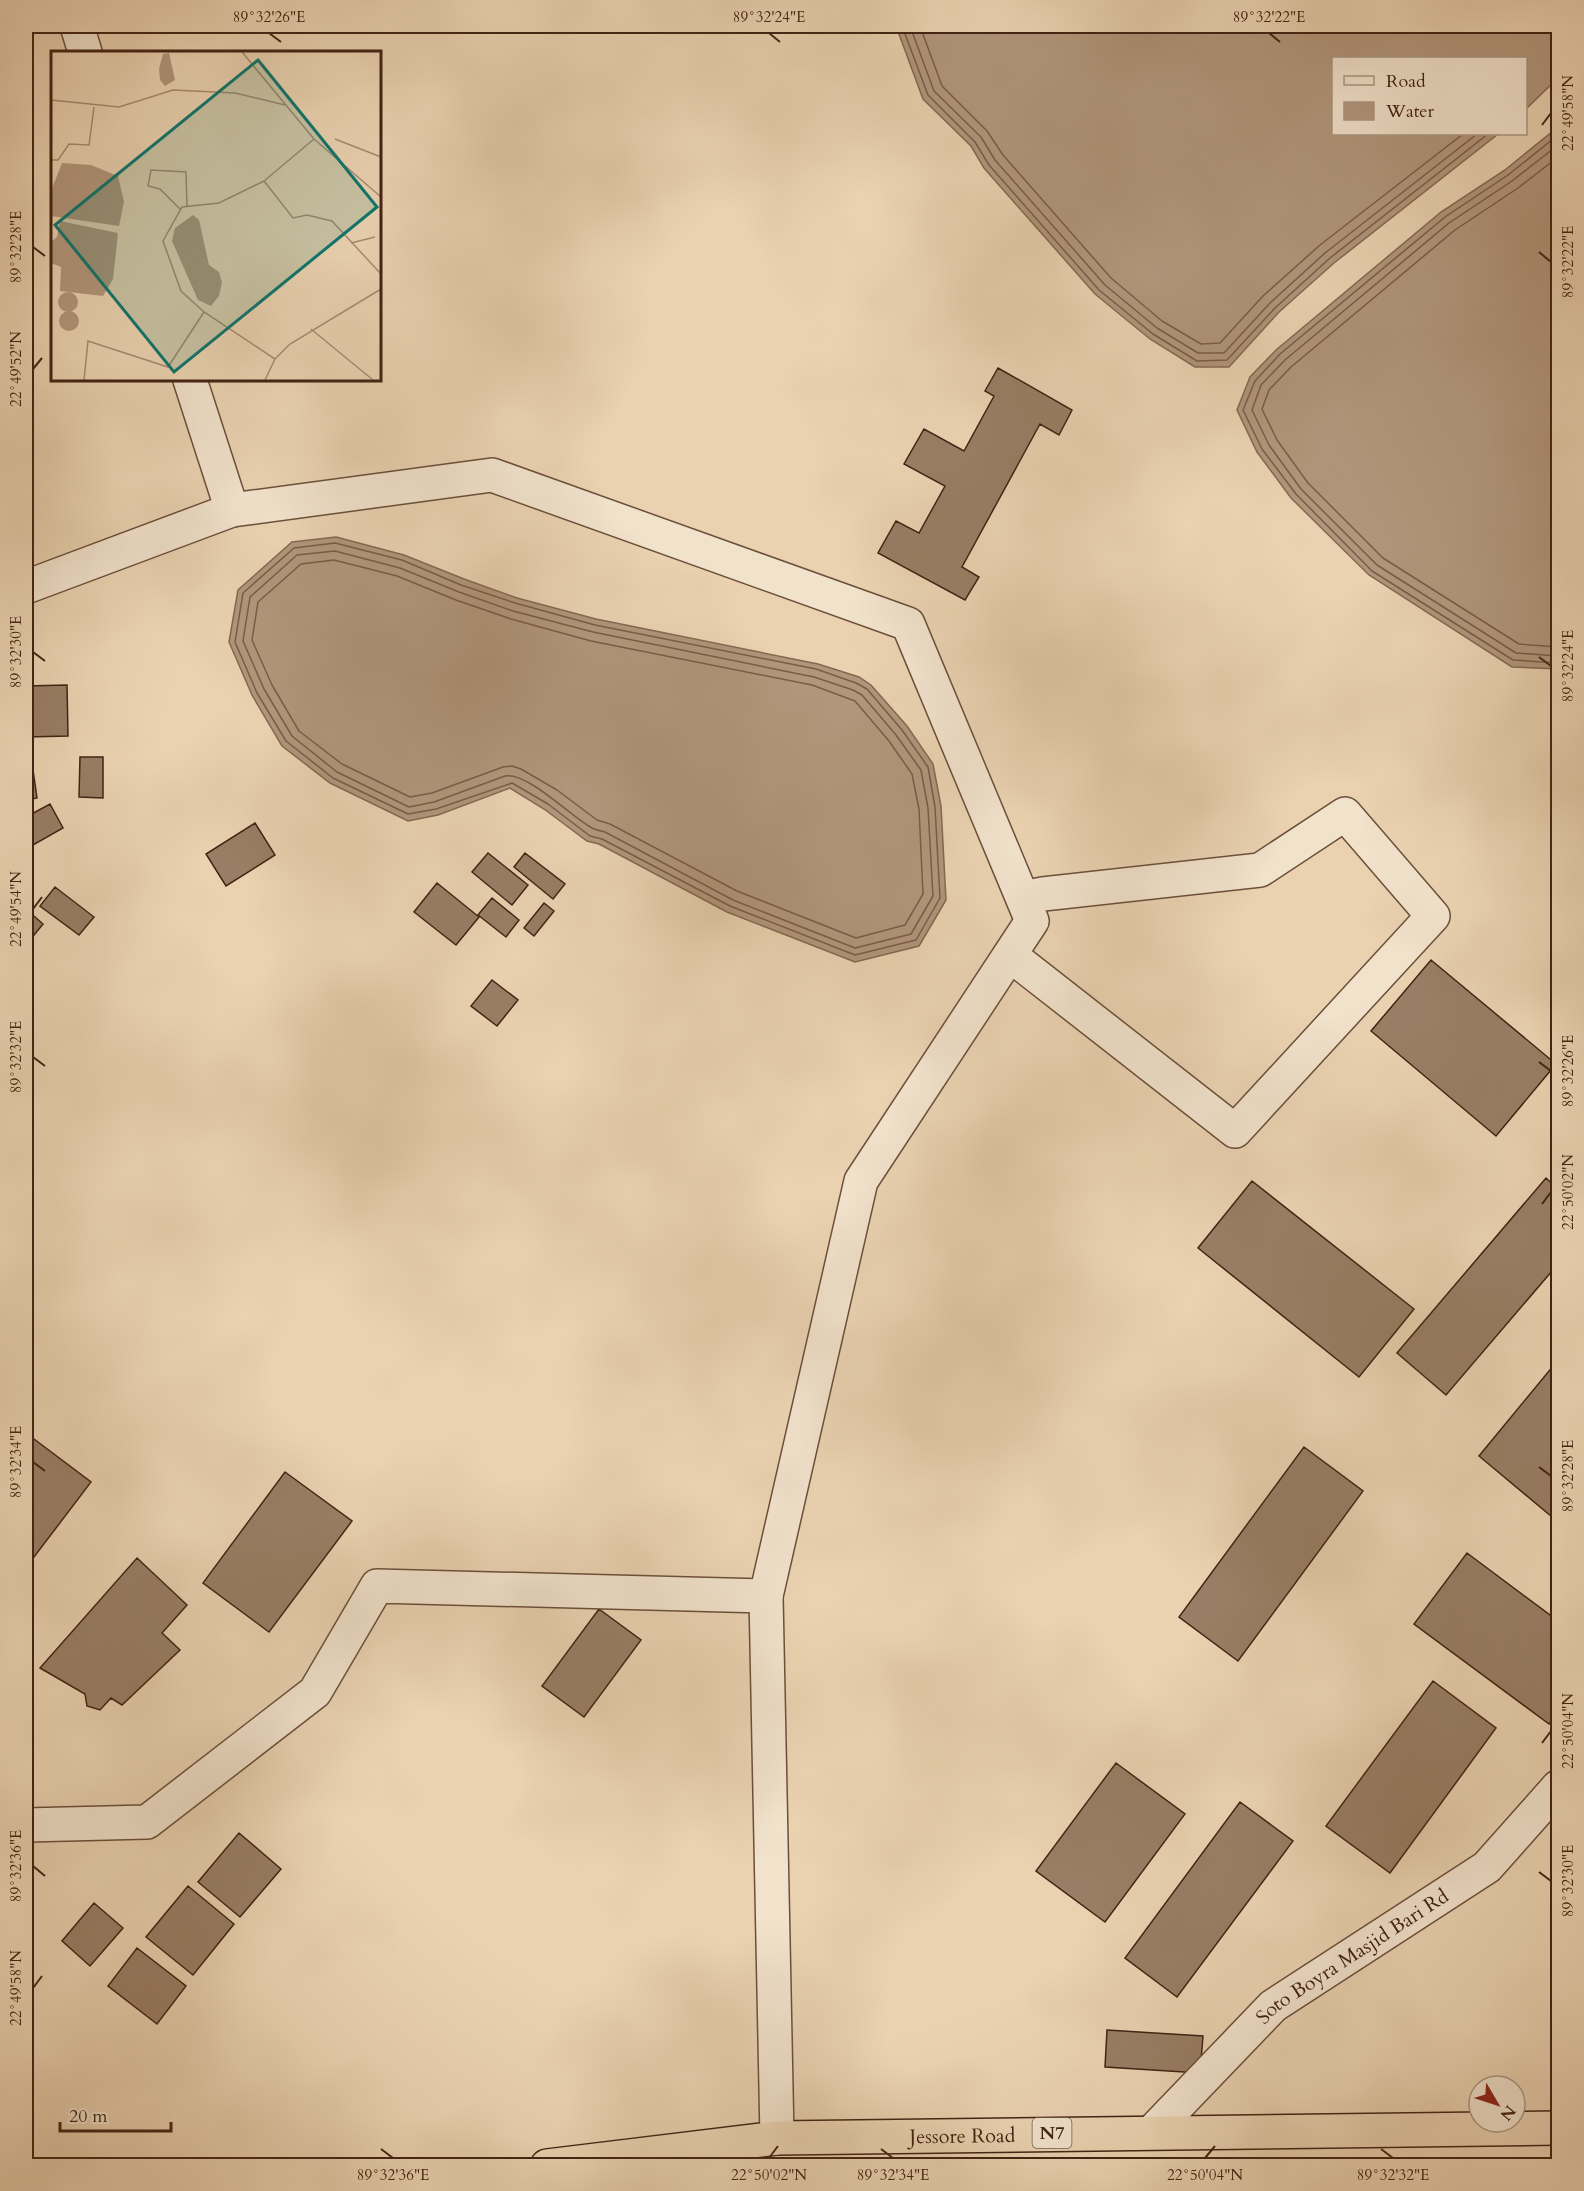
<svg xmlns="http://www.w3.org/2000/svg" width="1584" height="2191" font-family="Cardo,serif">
	<rect width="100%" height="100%" fill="#ead2b1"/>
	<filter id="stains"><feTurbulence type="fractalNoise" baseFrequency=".00333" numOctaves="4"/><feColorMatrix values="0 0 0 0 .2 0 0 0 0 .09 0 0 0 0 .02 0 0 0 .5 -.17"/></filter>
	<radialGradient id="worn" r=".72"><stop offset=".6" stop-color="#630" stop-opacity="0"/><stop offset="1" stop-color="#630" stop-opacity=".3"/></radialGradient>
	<!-- water -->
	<path fill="#b1967b" stroke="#856851" stroke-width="1.5" d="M896,26H1556L1558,28V78L1526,109V58H1334V134H1498L1334,263L1279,312L1229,367H1195L1150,339L1095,294L984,168L971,146L923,99Z
		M1558,127V669L1512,667L1369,575L1291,498L1257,452L1237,410L1250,377L1276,350L1441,212L1505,170Z
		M336,537L404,555L464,579L517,598L596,619L818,664L859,677L871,685L907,726L933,764L941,806L946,900L919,946L855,962L727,912L599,844L587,841L544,809L510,788L438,815L408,821L330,783L282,746L252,695L229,642L238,590L292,542Z"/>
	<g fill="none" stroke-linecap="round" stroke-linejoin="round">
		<!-- shore -->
		<path stroke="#7a5c47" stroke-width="1.5" d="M902,26L928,95L975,142L989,165L1099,290L1153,334L1197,361L1227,360L1275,308L1330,258L1488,134
			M910,26L934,91L981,137L995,160L1105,285L1157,328L1198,353H1224L1270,303L1325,253L1477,134
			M920,26L942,86L987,131L1003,155L1111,278L1162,321L1201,344L1220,343L1263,296L1320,245L1463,134
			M1558,135L1508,175L1445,217L1280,354L1255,381L1243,410L1262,449L1296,494L1372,571L1513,660L1558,663
			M1558,145L1512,181L1449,223L1285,360L1261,385L1252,410L1269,445L1301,489L1377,565L1516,653L1558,656
			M1558,157L1518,188L1455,230L1291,367L1269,390L1262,409L1277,440L1308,483L1383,558L1519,644L1558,647
			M335,543L402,560L461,585L515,603L595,625L816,669L856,683L867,689L902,730L928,767L935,807L940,898L916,940L855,955L730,906L602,839L590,836L548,804L512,783L436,809L408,814L333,778L286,741L257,693L235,642L243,593L294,548Z
			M335,551L400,568L459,592L513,611L593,632L814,677L853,690L862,695L896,735L921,770L928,808L933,896L911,934L855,948L733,900L605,832C601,831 596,830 592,828C571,817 528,772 505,776L434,802L409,807L337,772L292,736L264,689L243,641L250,597L297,555Z
			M334,560L397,576L456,600L511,619L591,641L812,685L855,701L889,741L912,774L919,809L923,894L905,925L856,938L737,891L610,824L597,820L557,790L521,769L512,766L503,767L432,793L410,797L342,764L299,731L272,685L252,640L258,602L301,564Z"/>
	</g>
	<!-- building -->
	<path fill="#997e65" stroke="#422313" stroke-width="1.5" d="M998,368L1072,410L1059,435L1040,424L962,567L979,577L965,600L878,553L896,521L919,533L945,486L904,464L924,429L964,451L994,396L985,391Z
		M67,685L68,736L26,737V686Z
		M31,756L37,798L26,800V757Z
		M80,757H103V798L79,797Z
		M50,804L63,828L26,849V817Z
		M255,823L275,855L226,886L206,854Z
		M488,853L528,885L512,905L472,872Z
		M525,853L565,884L553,899L514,867Z
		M437,883L479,917L456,945L414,912Z
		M55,887L94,917L79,935L40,906Z
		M492,898L519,920L506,937L478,915Z
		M544,903L554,911L534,936L524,928Z
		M26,909L43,924L26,945Z
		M1431,960L1556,1064L1496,1136L1371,1031Z
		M492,980L518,1000L497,1026L471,1006Z
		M1546,1178L1558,1189V1264L1446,1395L1397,1353Z
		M1252,1181L1414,1309L1359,1377L1198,1248Z
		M1558,1360V1522L1479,1456Z
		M26,1433L91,1482L34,1557L26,1551Z
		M1304,1447L1363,1491L1238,1661L1179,1617Z
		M285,1472L352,1521L269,1632L203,1583Z
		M1467,1553L1558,1621V1712L1549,1724L1414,1624Z
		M137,1558L187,1605L162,1633L180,1650L122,1705L111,1698L100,1710L87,1706L85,1694L40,1668Z
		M599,1609L641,1640L584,1717L542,1686Z
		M1433,1681L1496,1728L1390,1873L1326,1826Z
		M1116,1763L1185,1814L1105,1922L1036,1871Z
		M1240,1802L1293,1841L1177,1997L1125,1958Z
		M239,1833L281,1869L240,1917L198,1882Z
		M188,1886L234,1924L193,1975L146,1937Z
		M94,1903L123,1928L90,1966L62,1941Z
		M137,1948L186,1986L157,2024L108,1986Z
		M1107,2030L1203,2036L1200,2073L1105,2067Z"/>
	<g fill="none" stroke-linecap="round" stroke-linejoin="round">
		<!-- street casing -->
		<g stroke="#6c4f3a" stroke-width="36">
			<g id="street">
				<path d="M77,26L85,52"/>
				<path d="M190,380L232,510"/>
				<path d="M26,587L232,510L492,475L908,624L1032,921L861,1181L766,1596L377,1586L315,1692L147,1822L26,1825"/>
				<path d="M1010,955L1235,1131L1433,916L1345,814L1260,870L1043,894L1023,898"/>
				<path d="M766,1596L777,2138"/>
				<path id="s1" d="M1152,2132L1273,2006L1487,1867L1558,1787"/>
			</g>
		</g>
		<!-- highway casing -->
		<g stroke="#422313" stroke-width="36">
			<g id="highway">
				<path id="s2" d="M547,2166L777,2138L1558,2128"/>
			</g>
		</g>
		<!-- street -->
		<use href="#street" stroke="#f1e2cc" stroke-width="33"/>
		<!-- highway -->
		<use href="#highway" stroke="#ead2b1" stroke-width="33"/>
	</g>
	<!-- ticks -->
	<path fill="none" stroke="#422313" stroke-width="2" d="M269,33L281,42M769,33L780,42M1269,33L1280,42M1542,125L1551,113M33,247L45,256M1539,252L1551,262M33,369L42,358M33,652L45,661M1539,657L1551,666M33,909L42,897M33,1057L45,1066M1539,1062L1551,1071M1542,1204L1551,1192M33,1462L45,1471M1539,1467L1551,1476M1542,1743L1551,1731M33,1866L45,1876M1539,1872L1551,1881M33,1988L42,1976M381,2149L393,2158M881,2149L893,2158M1381,2149L1393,2158M769,2158L778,2146M1205,2158L1215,2146"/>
	<g text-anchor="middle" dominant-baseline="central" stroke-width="5" stroke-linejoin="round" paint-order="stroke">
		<!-- shield labels -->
		<rect fill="#f1e2cc" stroke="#765c4a" stroke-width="1.5" x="1032.5" y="2118" width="39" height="30" rx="4.5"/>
		<g font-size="18" font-weight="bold" fill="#422313">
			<text x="1052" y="2133">N7</text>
		</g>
		<!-- street labels -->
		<g font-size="20" fill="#422313" stroke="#f1e2cc">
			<text stroke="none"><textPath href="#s1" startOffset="268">Soto Boyra Masjid Bari Rd</textPath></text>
			<text stroke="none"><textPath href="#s2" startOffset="417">Jessore Road</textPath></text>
		</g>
	</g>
	<!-- overview -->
	<g transform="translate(51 51)">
		<rect width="330" height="330" fill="#ead2b1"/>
		<path d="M118,2L124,29L114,35L109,29L108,18L112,3ZM11,112L40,114L67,125L73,151L68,175L0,165V140ZM142,164L148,169L158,214L168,221L171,231L168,245L160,255L147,249L121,190L124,177ZM9,170L67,182L62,228L52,245L9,240L10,216L0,212V191L6,186ZM7 251a10 10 0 1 1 20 0a10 10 0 1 1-20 0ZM8 270a10 10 0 1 1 20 0a10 10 0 1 1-20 0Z" fill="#b1967b"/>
		<path fill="none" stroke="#a78c72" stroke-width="1.5" d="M191,1L263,88L330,146M0,49L68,56L122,39L184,42L234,54M284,88L330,106M0,109H7L18,93L38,94L43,56M213,130L263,88M129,158L109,138L97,135L100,119L135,121L136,155M300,192L324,186M260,278L322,329M224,308L153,261L130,240L112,190L131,156L168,152L213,130L242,167L256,164L281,170L330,223M33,329L37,290L117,316L153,261M214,329L224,308L239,293L330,238"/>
		<path fill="#0f766e" fill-opacity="0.15" stroke="#0f766e" stroke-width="3" d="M207,9L326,156L123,321L4,174Z"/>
		<rect width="330" height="330" fill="none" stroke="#422313" stroke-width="3"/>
	</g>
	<!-- margin -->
	<rect width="1584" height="2191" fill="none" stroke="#ead2b1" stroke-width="66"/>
	<!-- legend -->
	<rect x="1332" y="57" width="195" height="78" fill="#f1e2cc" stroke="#ab9682" stroke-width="1.5"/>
	<rect x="1344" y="76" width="30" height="9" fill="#f1e2cc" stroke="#ab9682" stroke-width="1.5"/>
	<text x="1386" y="87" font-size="18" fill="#422313">Road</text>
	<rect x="1344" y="102" width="30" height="18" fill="#b1967b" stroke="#ab9682" stroke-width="1.5"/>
	<text x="1386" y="117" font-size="18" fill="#422313">Water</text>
	<!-- north arrow -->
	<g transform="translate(1497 2104) rotate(129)"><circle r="28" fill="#f1e2cc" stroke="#ab9682" stroke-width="1.5"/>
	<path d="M0-4.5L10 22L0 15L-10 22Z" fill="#8f2418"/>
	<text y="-9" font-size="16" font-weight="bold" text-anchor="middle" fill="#422313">N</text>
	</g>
	<!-- scale -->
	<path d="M60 2122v9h111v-9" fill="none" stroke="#422313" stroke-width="3"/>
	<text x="69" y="2122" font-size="18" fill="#422313" stroke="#f1e2cc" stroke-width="4.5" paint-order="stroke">20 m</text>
	<rect x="33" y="33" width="1518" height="2125" fill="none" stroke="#422313" stroke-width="2"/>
	<g font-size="15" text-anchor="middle" fill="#422313">
		<text x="269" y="22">89°32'26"E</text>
		<text x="769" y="22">89°32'24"E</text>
		<text x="1269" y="22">89°32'22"E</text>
		<text transform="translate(1568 113) rotate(-90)" y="5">22°49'58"N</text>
		<text transform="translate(16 247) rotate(-90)" y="5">89°32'28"E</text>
		<text transform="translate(1568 262) rotate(-90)" y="5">89°32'22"E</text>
		<text transform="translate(16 369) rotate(-90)" y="5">22°49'52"N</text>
		<text transform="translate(16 652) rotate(-90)" y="5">89°32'30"E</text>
		<text transform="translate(1568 666) rotate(-90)" y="5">89°32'24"E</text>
		<text transform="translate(16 909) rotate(-90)" y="5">22°49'54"N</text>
		<text transform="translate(16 1057) rotate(-90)" y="5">89°32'32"E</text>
		<text transform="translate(1568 1071) rotate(-90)" y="5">89°32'26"E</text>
		<text transform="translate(1568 1192) rotate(-90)" y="5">22°50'02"N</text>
		<text transform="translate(16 1462) rotate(-90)" y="5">89°32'34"E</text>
		<text transform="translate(1568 1476) rotate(-90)" y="5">89°32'28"E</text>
		<text transform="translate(1568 1731) rotate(-90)" y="5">22°50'04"N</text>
		<text transform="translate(16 1866) rotate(-90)" y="5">89°32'36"E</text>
		<text transform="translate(1568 1881) rotate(-90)" y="5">89°32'30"E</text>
		<text transform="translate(16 1988) rotate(-90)" y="5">22°49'58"N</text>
		<text x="393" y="2180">89°32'36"E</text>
		<text x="769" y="2180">22°50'02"N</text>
		<text x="893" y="2180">89°32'34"E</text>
		<text x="1205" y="2180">22°50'04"N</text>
		<text x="1393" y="2180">89°32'32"E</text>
	</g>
	<rect width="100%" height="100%" filter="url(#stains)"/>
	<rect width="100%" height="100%" fill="url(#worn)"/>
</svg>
